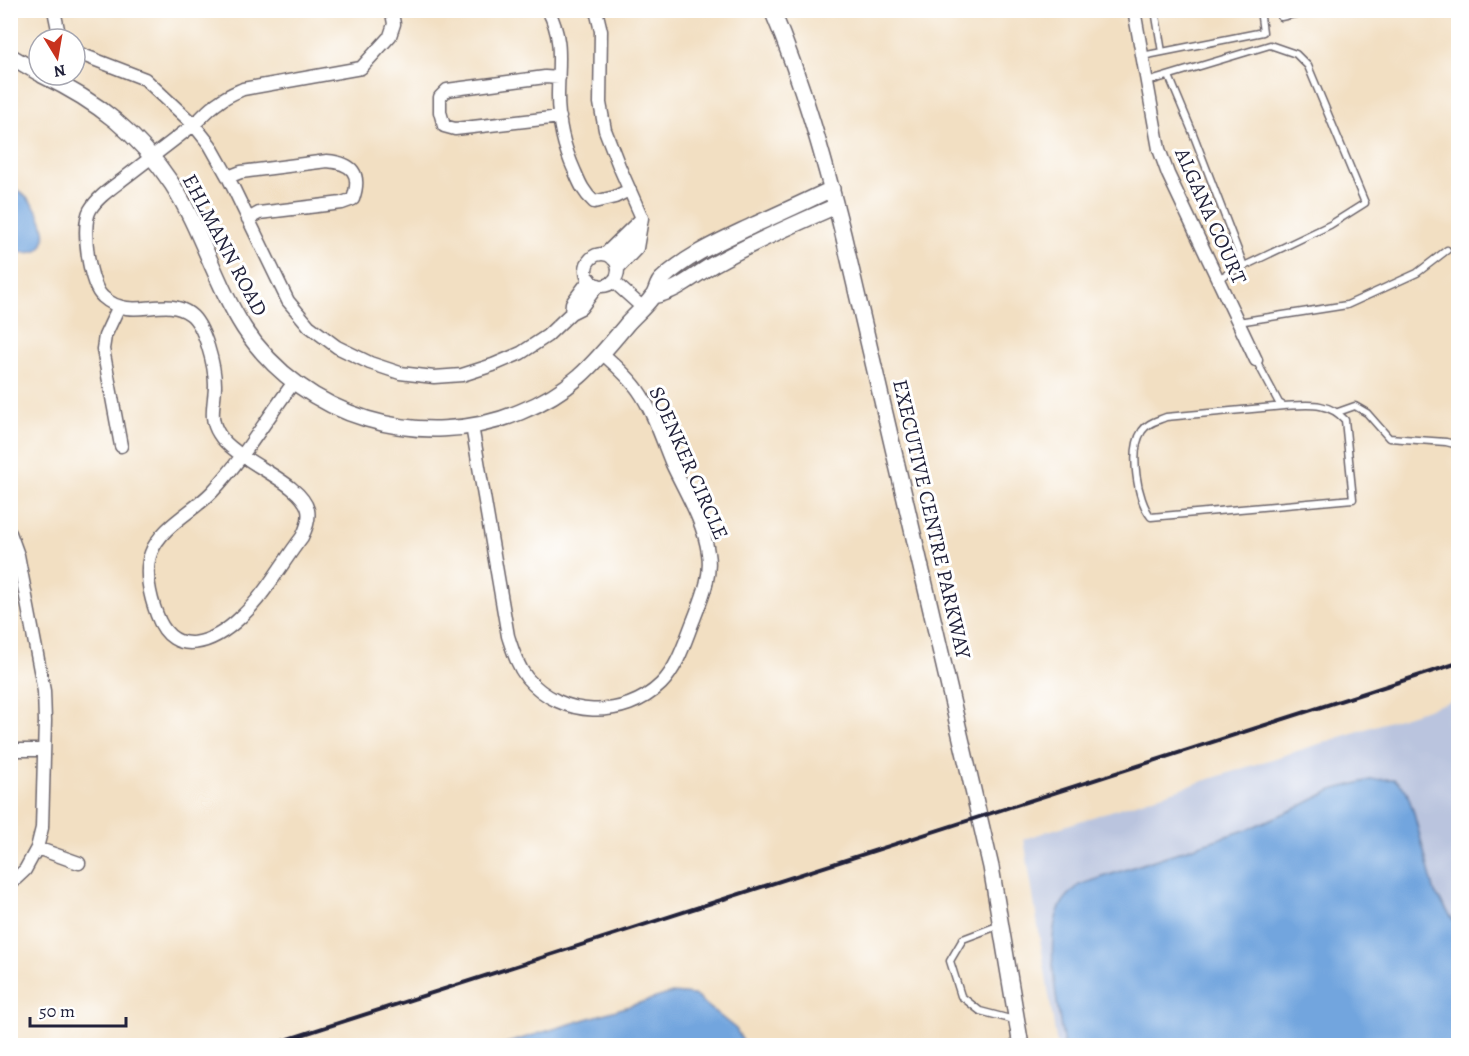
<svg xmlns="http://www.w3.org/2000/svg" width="1469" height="1056" font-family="Alegreya,serif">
	<rect width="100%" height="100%" fill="#fff"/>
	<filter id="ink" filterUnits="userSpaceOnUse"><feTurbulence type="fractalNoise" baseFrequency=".0167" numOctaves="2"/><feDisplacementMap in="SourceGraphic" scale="12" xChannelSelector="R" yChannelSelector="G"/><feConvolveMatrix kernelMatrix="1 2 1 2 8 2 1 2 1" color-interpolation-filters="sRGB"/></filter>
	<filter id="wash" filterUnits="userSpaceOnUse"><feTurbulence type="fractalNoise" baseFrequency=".008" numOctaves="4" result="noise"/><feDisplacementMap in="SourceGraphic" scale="24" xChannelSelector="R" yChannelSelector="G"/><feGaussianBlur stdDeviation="1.35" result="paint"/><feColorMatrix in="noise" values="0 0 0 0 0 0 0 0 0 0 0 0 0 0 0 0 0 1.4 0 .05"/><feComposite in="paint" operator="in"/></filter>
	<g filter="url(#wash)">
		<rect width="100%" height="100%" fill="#f2dfc2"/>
		<!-- industrial -->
		<path fill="#bac4de" d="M1458,699V1045H1057L1024,839Z"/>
		<!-- water -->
		<path fill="#72a5de" stroke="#4a648c" stroke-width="1.5" d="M11,186C18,190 27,197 32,204C43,216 53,247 33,252C25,254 18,252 11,248Z
			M1394,779L1406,790L1413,810L1435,893L1458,927V1045H1064C1058,1009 1042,933 1063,902C1067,896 1074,890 1079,885L1248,829L1299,807L1332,790L1370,780Z
			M672,993L694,995L736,1029L745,1045H501Z"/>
	</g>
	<g filter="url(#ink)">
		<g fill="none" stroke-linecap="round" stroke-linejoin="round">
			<!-- service casing -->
			<g stroke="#6b646a" stroke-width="9">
				<path id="service" d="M1155,10L1162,52
					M1279,10L1281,17L1312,10
					M1142,56L1263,32L1260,10
					M1169,76L1192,131L1244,266
					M1147,82L1270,45L1296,54L1308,66L1365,203L1330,225L1217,279
					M1238,322L1347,305L1417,273L1447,250
					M1256,360L1279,403L1284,406C1307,405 1328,401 1345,420L1353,499L1151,517C1137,500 1129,450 1142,431C1147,423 1157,421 1166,417L1284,406
					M1338,412L1355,406L1367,413L1389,438L1446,442L1458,445
					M1000,925L963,939L950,961L961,996L980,1011L1014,1020"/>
			</g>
			<!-- minor casing -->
			<g stroke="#6b646a" stroke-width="15">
				<path id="minor" d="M54,10L60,39
					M548,10C564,40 558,64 558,96C558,121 564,148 575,172C580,184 584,193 594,202L615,197L629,190
					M596,10L601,31L600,103L605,130L619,166L642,218L637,248L618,268
					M1134,10L1159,149L1168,174L1256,360
					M75,52L145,79L194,125L210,145L228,177L288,301L309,326L337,347L370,363L400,373L434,377L462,375L493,365L521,353L547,336L571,313L581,308L598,285
					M559,78L545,77L447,90L440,97V112L444,126L455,129L560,117
					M228,177L241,172L327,161C352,163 362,173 353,199L342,203L259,213L248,219
					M605,254L642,218
					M586 270a16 16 0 1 1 32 0a16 16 0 1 1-32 0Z
					M613,259L627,244L639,237
					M613,281L642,307
					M119,306L105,336L103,349L121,446
					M571,313L572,303L590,279
					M294,382C267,418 243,459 212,492C193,512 161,526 151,553C144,571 150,597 157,615C174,661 215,642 241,617C265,595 282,563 302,537C306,529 310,519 308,510C301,481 235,461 219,434C208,417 215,403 215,385C215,367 205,325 190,314C164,294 132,323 103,297C89,285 81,226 90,210C98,196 115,186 127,176C148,160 170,143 192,126C201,119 209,108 219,102C226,96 234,93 243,89L361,68L390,36L394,24L392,13L389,10
					M472,426L508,636C513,651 517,665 527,678C561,718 624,720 661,684C678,667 685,641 694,619C702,598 712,576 708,553C704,522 685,492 672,464C662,440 653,411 638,390C628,376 615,365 603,354
					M10,533L18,555L44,691L45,721L42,828L37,848L25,870L10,884
					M10,750H44
					M37,848L79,863"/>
			</g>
			<!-- tertiary casing -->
			<g stroke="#6b646a" stroke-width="18">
				<path id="tertiary" d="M772,10C803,83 824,158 843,234L991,867L1021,1046
					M10,56L39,73
					M42,75C97,101 138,133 172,184C201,229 215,283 244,328C303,418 422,453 520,412C572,391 593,365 627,324C635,315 645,307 652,297C657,292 656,284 662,279C689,254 723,240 756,224C781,213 806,201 832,189
					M653,296C678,291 693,276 714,264C753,242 795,224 836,206"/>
			</g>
			<!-- service -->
			<use href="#service" stroke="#fff" stroke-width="6"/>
			<!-- minor -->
			<use href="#minor" stroke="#fff" stroke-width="12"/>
			<!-- tertiary -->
			<use href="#tertiary" stroke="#fff" stroke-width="15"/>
			<!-- rail -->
			<path stroke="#22223b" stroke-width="4" d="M267,1046L1458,663"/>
		</g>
	</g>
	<g text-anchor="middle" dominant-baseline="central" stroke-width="6" stroke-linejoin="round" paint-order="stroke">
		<!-- street labels -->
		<g font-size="21" fill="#22223b" stroke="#fff">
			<text transform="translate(1211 216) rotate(66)">ALGANA COURT</text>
			<text transform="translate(225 245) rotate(62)">EHLMANN ROAD</text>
			<text transform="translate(689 463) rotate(66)">SOENKER CIRCLE</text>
			<text transform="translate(932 519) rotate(77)">EXECUTIVE CENTRE PARKWAY</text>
		</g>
	</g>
	<!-- margin -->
	<rect width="1469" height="1056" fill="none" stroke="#fff" stroke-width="36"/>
	<!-- north arrow -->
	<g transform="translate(57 57) rotate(169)"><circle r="28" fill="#ffffff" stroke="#a7a7b1" stroke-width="1.5"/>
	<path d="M0-4.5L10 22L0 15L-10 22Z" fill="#c8321e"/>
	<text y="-9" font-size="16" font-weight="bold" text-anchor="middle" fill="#22223b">N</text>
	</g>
	<!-- scale -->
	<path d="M30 1017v9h96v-9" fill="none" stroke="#22223b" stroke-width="3"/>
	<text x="39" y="1017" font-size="18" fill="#22223b" stroke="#ffffff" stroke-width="4.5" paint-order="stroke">50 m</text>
</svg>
